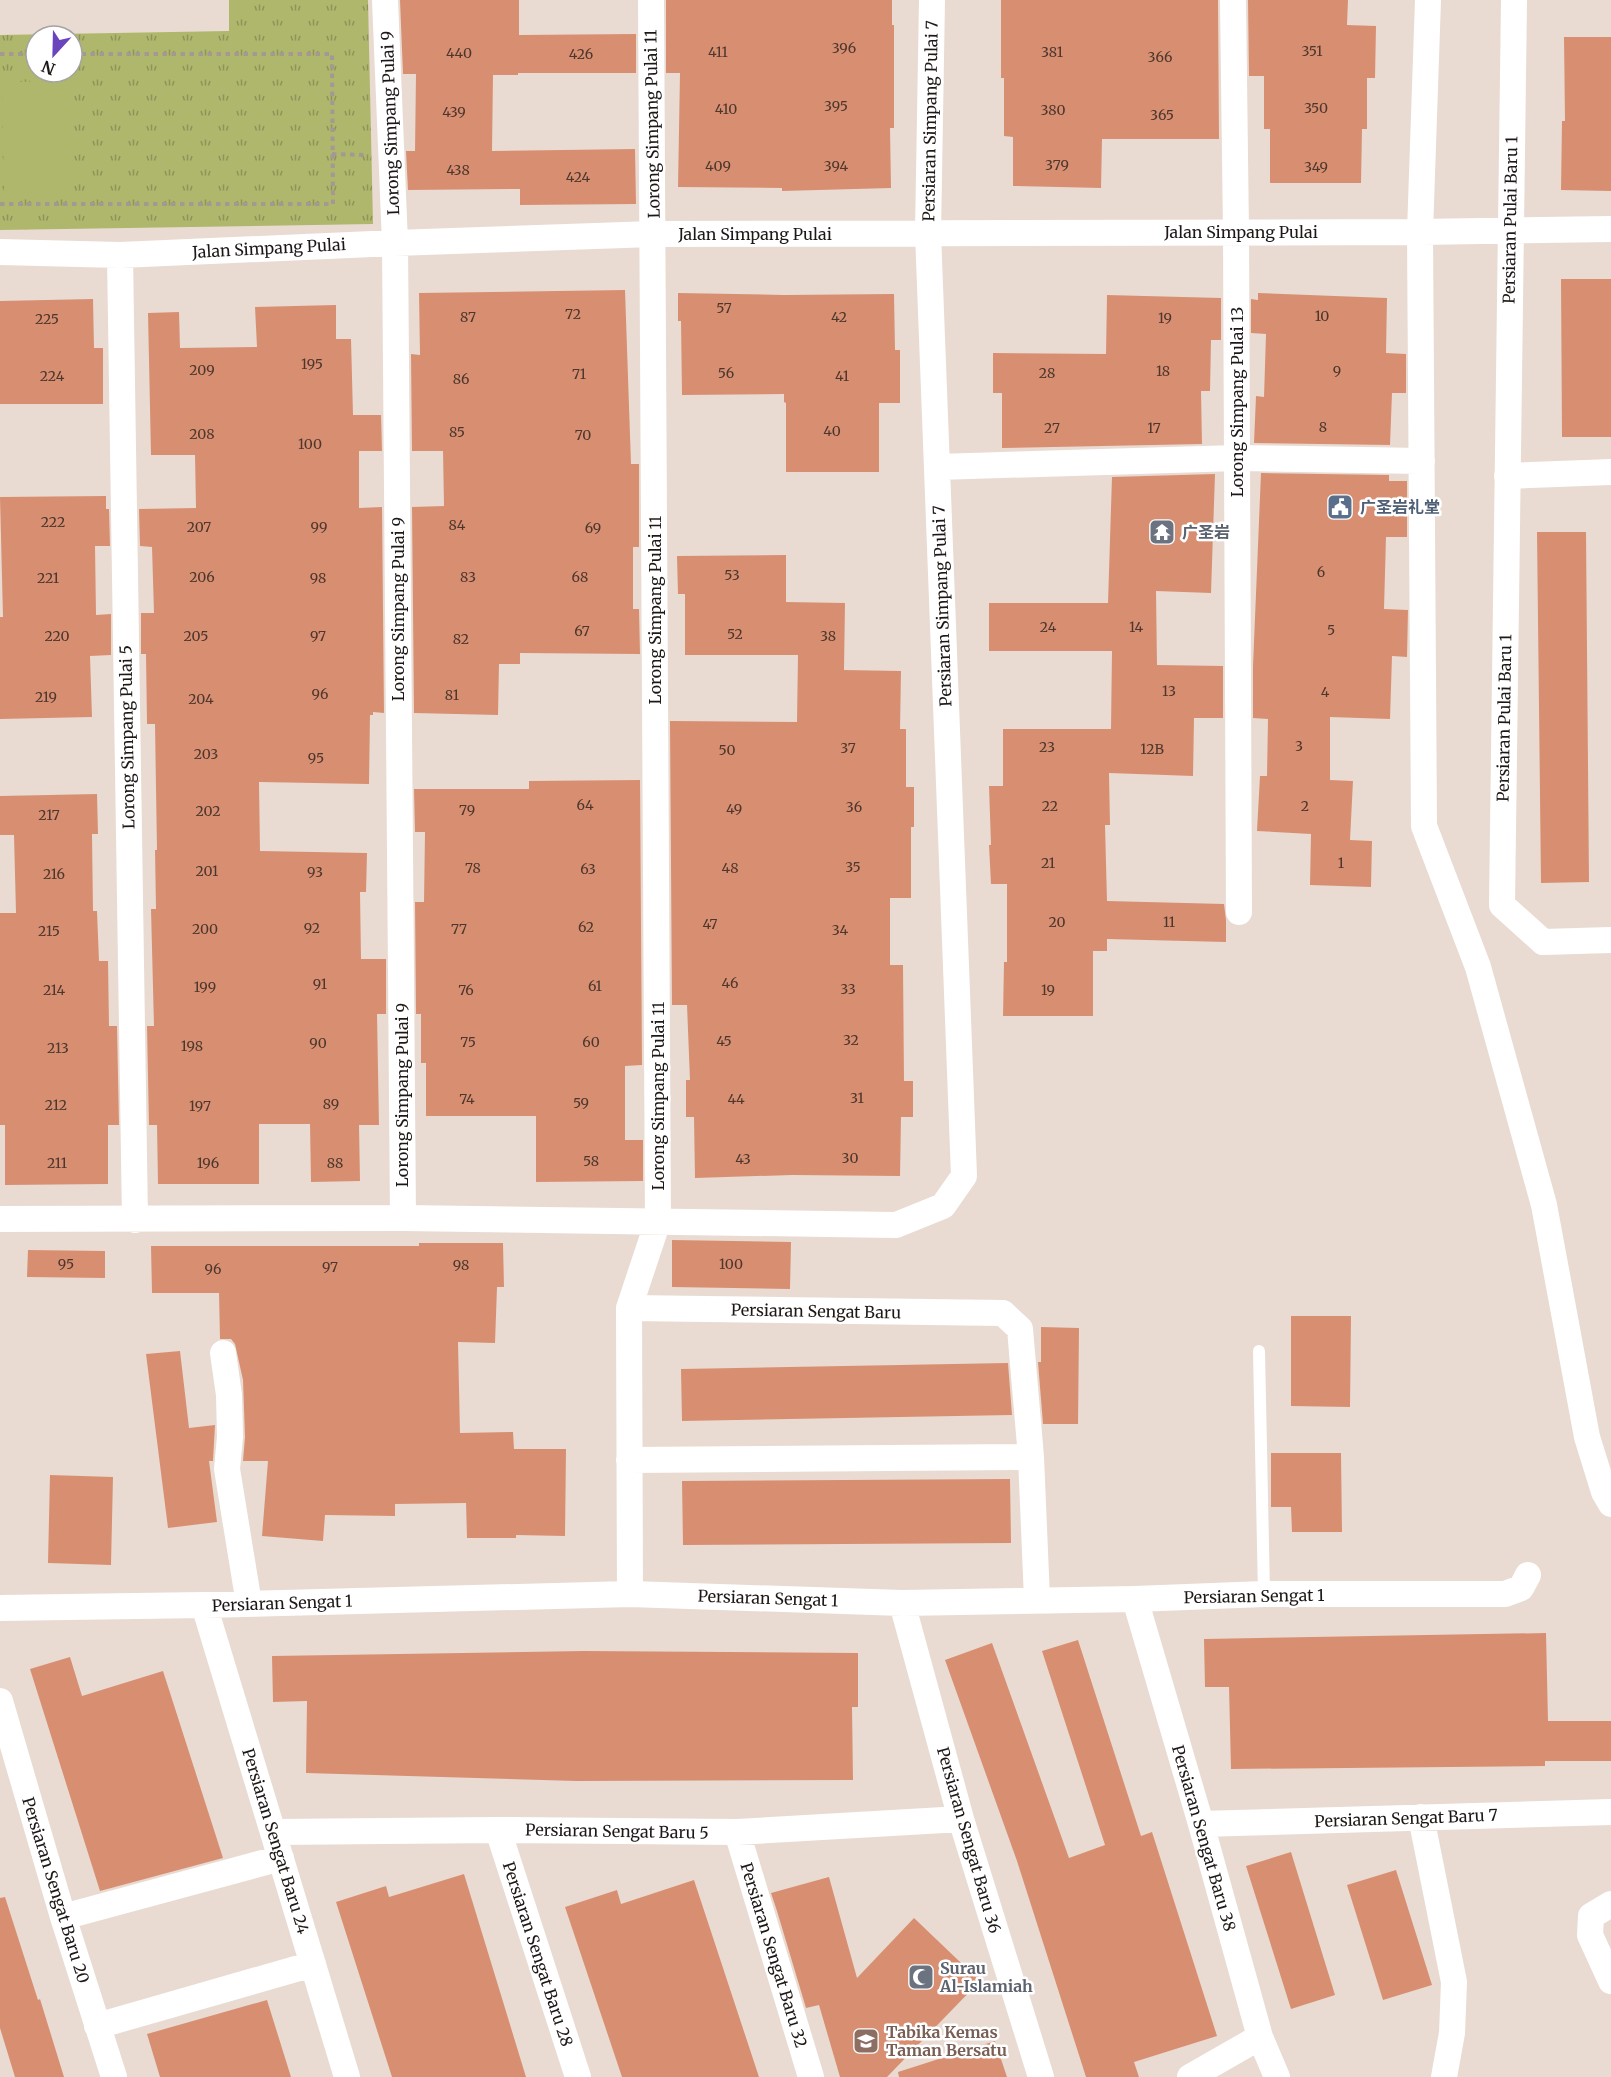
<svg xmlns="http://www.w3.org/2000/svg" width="1611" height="2077" font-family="Merriweather,'Noto Sans SC',serif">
	<defs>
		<pattern id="grass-tufts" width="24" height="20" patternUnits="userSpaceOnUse" patternTransform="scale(1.5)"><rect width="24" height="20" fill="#aeb76c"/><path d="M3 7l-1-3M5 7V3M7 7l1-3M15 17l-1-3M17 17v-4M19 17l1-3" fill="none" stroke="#8d9458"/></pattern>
	</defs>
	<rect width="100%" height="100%" fill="#e9dbd2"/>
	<!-- grass -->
	<path fill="url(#grass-tufts)" fill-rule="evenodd" d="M229,0H368L373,224L0,230V35L229,31ZM36,36H72V72H36Z"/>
	<!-- pitch -->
	<path fill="#aeb76c" d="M71,81L73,191L4,193L2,82Z"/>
	<!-- building -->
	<path fill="#d88f71" d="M400,0H519V35L636,34V73H518V75H493L492,151L635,149L636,204L520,205V189L408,190L406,151H415L416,74H403Z
		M666,0H892V25H894V128H890L891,188L782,191V188L678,187L680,73H666Z
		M1001,0H1218L1219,139H1102L1101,188L1013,186V137L1004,136V78H1001Z
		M1248,0H1348L1347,25L1376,26L1375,78H1367V129H1362L1361,183H1270V129H1264V76H1249Z
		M1564,37H1611V191L1561,190L1562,121H1565Z
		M1561,279H1611V437H1562Z
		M625,290L631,464H639V547H633V609H639L640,654L520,653V664H499L498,715L414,713L412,507L444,506L443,451H412L411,354L420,355L419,293Z
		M678,293L784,295L894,294L895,350H900V403H879V472H786V403L784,402V394L682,395L681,321H678Z
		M1258,293L1387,298L1386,353L1406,354V393H1392L1390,445L1254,443L1256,396L1264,397L1266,334L1251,333V299L1258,300Z
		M1107,295L1221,298V340H1211L1210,391H1201L1202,444L1002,448V393H993V353L1106,354Z
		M93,299L94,348H103V404H0V301Z
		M336,305V339H351L353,415H381L382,451H359V508L382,507L384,713L373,712V715H370L369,784L259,782L260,851L367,853L366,892H360L361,959H386V1014H377L379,1125H359L360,1181L311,1182L310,1124H259V1184H158L157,1125H149L147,1026H154L151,909H156L155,850H157L155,724H147L146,654H141V613H154L152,547L140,546L139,509L196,508L195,455H151L148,313L179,312L180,348L257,347L255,307Z
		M1261,473L1389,475V481H1407V537H1386L1384,609L1408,610L1407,657L1392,656L1390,719L1330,717V780L1353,781L1350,840L1372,841L1371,887L1310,885L1311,834L1257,831L1260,776H1267L1268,719L1253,718V666Z
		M1215,474L1211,593L1156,591L1157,665L1223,666V718H1194L1193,776L1109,773L1110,825H1105L1107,901L1224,904L1226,920V942L1107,939V951H1093V1016H1003L1004,962H1007V884H991L989,845H991L989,786H1003V729H1111L1112,651H989V603H1108L1112,477Z
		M106,496V509H109L110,546H95L96,615L111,614V655L90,656L92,717L0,719V617H3L0,497Z
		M1537,532H1586L1589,882L1541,883Z
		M786,555V602L845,603L844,670L901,671L900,729H906V787H914V827H911V898H890V965H903L904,1081H913V1117H901L900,1176L792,1175L695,1178L694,1117H686V1080H690L687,1005H672L670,721L797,722L798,655H685V594H678L677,556Z
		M640,780L642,1065L625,1066V1140H643V1181L536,1182V1116H426V1063H421V1014H416L415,902H424L425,832H415L414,789H529V781Z
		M97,794L98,834H92L93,911H97L99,961H108L109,1026H117L119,1125H108V1184L5,1185V1125H0V913H16L14,835H0V796Z
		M672,1240L791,1242L790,1289L672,1287Z
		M419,1243H503L504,1287H497L495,1343L458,1342L460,1433L513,1432L514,1449H566L565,1536L516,1535V1538H467L466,1503L395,1504V1516L325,1515L323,1541L262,1536L268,1461H243L245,1437L243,1380L235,1344L231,1339H220L219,1293H152L151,1246H419Z
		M28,1250L105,1251V1278L27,1277Z
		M1291,1316H1351L1350,1407L1291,1406Z
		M1041,1327L1079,1328L1078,1424H1043L1038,1362H1041Z
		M180,1351L189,1428L215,1425L213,1461H209L217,1522L168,1528L146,1354Z
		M1008,1363L1012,1415L682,1421L681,1369Z
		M1271,1453H1341L1342,1532H1292L1291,1507H1271Z
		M50,1475L113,1477L111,1565L48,1563Z
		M1010,1479L1011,1543L683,1545L682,1481Z
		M1546,1633L1548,1721H1611V1761H1545V1766L1231,1769L1229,1687H1205L1204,1639Z
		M1078,1640L1141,1836L1152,1832L1217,2036L1134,2062L1139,2077H1086L1017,1861L945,1660L992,1643L1069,1858L1105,1845L1042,1651Z
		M583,1651L858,1653V1707H852L853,1780L576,1781L306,1773L307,1701L273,1702L272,1656Z
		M70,1657L82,1696L163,1671L223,1858L100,1891L30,1669Z
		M1291,1852L1335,1995L1291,2009L1246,1866Z
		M1396,1870L1432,1985L1383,2000L1347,1885Z
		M464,1874L526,2077H392L336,1902L386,1886L389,1897Z
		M829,1877L857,1978L914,1918L980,1981L887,2077H840L819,2005L806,2008L777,1911L771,1893Z
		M694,1880L759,2077H622L565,1907L617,1890L621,1904Z
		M5,1897L38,2000L40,1999L64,2077H15L0,2028V1898Z
		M267,2000L291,2077H160L147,2034Z
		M995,2041L1007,2077H899L898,2072Z"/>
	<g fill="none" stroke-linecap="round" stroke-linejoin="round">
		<!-- path -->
		<path stroke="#a49992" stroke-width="4" stroke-dasharray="4.5 4.5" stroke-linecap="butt" d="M0,54H36
			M332,154L367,155
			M0,204H333L332,54H72"/>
		<!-- lane -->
		<path stroke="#fff" stroke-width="12" d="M1259,1351L1264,1594"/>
		<!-- street -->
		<path stroke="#fff" stroke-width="26" d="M385,0L395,243L403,1218
			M1233,0L1236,232L1239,912
			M1428,0L1420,232L1424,826L1478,967L1544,1205L1587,1437L1604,1492L1611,1504
			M1514,0L1502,905L1543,942L1611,940
			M0,252L120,255L395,243L653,234L1420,232L1611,229
			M120,255L135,1220
			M937,467L1237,458L1422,461
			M1507,476L1611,472
			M0,1219L403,1218L896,1225L943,1206L964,1176L928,233L932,0
			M629,1308L1003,1313L1020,1329L1031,1457L1037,1599
			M223,1353L229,1395L230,1437L227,1469L249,1604
			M629,1460L1031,1457
			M630,1594L629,1308L658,1221L651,0
			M1135,1599L1201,1824L1260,2037L1277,2077
			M902,1603L961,1819L1041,2077
			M204,1605L347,2077
			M0,1608L204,1605L630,1594L902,1603L1135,1599L1264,1594H1505L1521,1588L1528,1575
			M0,1701L63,1917L114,2077
			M1421,1817L1454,1982L1452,2033L1444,2077
			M1201,1824L1611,1812
			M498,1830L578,2077
			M273,1832L498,1830L737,1832L961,1819
			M737,1832L811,2077
			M1611,1904L1591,1916L1590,1935L1611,1981
			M63,1917L281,1858
			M97,2026L313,1964
			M1190,2077L1260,2037"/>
	</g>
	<!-- icons -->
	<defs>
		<g id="civic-square" transform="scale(1.35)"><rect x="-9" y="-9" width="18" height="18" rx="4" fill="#5c6f8a" stroke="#fff"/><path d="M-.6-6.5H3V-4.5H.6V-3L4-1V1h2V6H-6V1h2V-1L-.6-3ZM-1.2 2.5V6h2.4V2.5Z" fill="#fff"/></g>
		<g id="temple-square" transform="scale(1.35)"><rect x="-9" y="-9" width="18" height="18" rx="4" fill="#6b7280" stroke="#fff"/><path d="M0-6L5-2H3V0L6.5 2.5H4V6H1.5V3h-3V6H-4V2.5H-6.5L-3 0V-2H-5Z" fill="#fff"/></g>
		<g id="mosque-square" transform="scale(1.35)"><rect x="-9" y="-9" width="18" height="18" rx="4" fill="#6b7280" stroke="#fff"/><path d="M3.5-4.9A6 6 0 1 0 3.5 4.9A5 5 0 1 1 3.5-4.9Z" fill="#fff"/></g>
		<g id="school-square" transform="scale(1.35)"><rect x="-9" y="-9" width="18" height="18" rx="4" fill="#8d6e63" stroke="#fff"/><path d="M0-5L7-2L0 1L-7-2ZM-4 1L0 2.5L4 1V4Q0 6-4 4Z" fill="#fff"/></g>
	</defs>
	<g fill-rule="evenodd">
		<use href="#civic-square" x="1340" y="507"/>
		<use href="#temple-square" x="1162" y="532"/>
		<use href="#mosque-square" x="921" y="1977"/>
		<use href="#school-square" x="866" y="2041"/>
	</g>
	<g text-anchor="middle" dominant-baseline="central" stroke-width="5" stroke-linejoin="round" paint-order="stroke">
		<!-- number labels -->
		<g font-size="14" fill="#4c362d">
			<text x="844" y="48">396</text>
			<text x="1312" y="51">351</text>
			<text x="718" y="52">411</text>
			<text x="1052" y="52">381</text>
			<text x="459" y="53">440</text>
			<text x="581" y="54">426</text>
			<text x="1160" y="57">366</text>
			<text x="836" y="106">395</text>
			<text x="1316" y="108">350</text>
			<text x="726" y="109">410</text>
			<text x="1053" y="110">380</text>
			<text x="454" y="112">439</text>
			<text x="1162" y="115">365</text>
			<text x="1057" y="165">379</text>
			<text x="718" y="166">409</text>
			<text x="836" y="166">394</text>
			<text x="1316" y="167">349</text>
			<text x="458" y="170">438</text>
			<text x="578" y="177">424</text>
			<text x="724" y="308">57</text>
			<text x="573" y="314">72</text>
			<text x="1322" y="316">10</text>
			<text x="468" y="317">87</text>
			<text x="839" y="317">42</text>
			<text x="1165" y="318">19</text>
			<text x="47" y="319">225</text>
			<text x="312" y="364">195</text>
			<text x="202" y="370">209</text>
			<text x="1163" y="371">18</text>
			<text x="1337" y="371">9</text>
			<text x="726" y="373">56</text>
			<text x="1047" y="373">28</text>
			<text x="579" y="374">71</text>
			<text x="52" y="376">224</text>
			<text x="842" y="376">41</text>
			<text x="461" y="379">86</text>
			<text x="1323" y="427">8</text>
			<text x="1052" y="428">27</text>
			<text x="1154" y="428">17</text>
			<text x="832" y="431">40</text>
			<text x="457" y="432">85</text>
			<text x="202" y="434">208</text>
			<text x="583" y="435">70</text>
			<text x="310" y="444">100</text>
			<text x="53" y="522">222</text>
			<text x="457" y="525">84</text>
			<text x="199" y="527">207</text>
			<text x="319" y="527">99</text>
			<text x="593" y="528">69</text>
			<text x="1321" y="572">6</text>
			<text x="732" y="575">53</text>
			<text x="202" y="577">206</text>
			<text x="468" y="577">83</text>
			<text x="580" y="577">68</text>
			<text x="48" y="578">221</text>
			<text x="318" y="578">98</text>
			<text x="1048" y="627">24</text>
			<text x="1136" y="627">14</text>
			<text x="1331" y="630">5</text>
			<text x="582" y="631">67</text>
			<text x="735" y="634">52</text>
			<text x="57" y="636">220</text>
			<text x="196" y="636">205</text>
			<text x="318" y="636">97</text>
			<text x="828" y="636">38</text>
			<text x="461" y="639">82</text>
			<text x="1169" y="691">13</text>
			<text x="1325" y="692">4</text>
			<text x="320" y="694">96</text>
			<text x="452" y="695">81</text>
			<text x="46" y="697">219</text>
			<text x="201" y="699">204</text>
			<text x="1299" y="746">3</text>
			<text x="1047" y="747">23</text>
			<text x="848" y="748">37</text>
			<text x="1152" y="749">12B</text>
			<text x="727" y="750">50</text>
			<text x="206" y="754">203</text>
			<text x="316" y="758">95</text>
			<text x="585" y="805">64</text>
			<text x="1050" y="806">22</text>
			<text x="1305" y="806">2</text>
			<text x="854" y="807">36</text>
			<text x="734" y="809">49</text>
			<text x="467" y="810">79</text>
			<text x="208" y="811">202</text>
			<text x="49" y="815">217</text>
			<text x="1048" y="863">21</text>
			<text x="1341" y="863">1</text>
			<text x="853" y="867">35</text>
			<text x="473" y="868">78</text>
			<text x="730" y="868">48</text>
			<text x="588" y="869">63</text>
			<text x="207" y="871">201</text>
			<text x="315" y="872">93</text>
			<text x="54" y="874">216</text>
			<text x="1057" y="922">20</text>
			<text x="1169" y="922">11</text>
			<text x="710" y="924">47</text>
			<text x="586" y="927">62</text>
			<text x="312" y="928">92</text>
			<text x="205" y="929">200</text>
			<text x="459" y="929">77</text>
			<text x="840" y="930">34</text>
			<text x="49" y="931">215</text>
			<text x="730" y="983">46</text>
			<text x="320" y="984">91</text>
			<text x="595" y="986">61</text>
			<text x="205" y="987">199</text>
			<text x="848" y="989">33</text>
			<text x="54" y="990">214</text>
			<text x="466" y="990">76</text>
			<text x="1048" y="990">19</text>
			<text x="851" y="1040">32</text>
			<text x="724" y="1041">45</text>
			<text x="468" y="1042">75</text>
			<text x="591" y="1042">60</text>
			<text x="318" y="1043">90</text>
			<text x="192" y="1046">198</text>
			<text x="58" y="1048">213</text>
			<text x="857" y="1098">31</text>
			<text x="467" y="1099">74</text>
			<text x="736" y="1099">44</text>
			<text x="581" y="1103">59</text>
			<text x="331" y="1104">89</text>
			<text x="56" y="1105">212</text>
			<text x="200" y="1106">197</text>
			<text x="850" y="1158">30</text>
			<text x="743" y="1159">43</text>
			<text x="591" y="1161">58</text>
			<text x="57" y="1163">211</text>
			<text x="208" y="1163">196</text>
			<text x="335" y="1163">88</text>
			<text x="66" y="1264">95</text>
			<text x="731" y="1264">100</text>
			<text x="461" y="1265">98</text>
			<text x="330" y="1267">97</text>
			<text x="213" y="1269">96</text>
		</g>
		<!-- street labels -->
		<g font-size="16" fill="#1d1816" stroke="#fff">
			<text transform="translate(930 121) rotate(-89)">Persiaran Simpang Pulai 7</text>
			<text transform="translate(390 123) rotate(-92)">Lorong Simpang Pulai 9</text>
			<text transform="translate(652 124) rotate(-91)">Lorong Simpang Pulai 11</text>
			<text transform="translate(1510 220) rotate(-89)">Persiaran Pulai Baru 1</text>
			<text x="1241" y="232">Jalan Simpang Pulai</text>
			<text x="755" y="234">Jalan Simpang Pulai</text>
			<text transform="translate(269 248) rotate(-3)">Jalan Simpang Pulai</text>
			<text transform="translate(1237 402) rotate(-90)">Lorong Simpang Pulai 13</text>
			<text transform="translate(942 606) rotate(-92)">Persiaran Simpang Pulai 7</text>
			<text transform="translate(398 609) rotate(-90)">Lorong Simpang Pulai 9</text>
			<text transform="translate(655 610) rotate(-90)">Lorong Simpang Pulai 11</text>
			<text transform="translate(1504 718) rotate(-89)">Persiaran Pulai Baru 1</text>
			<text transform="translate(127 737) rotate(-91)">Lorong Simpang Pulai 5</text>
			<text transform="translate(402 1095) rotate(-90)">Lorong Simpang Pulai 9</text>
			<text transform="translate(658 1096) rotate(-90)">Lorong Simpang Pulai 11</text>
			<text transform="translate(816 1311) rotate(1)">Persiaran Sengat Baru</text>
			<text transform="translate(1254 1596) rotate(-1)">Persiaran Sengat 1</text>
			<text transform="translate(768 1598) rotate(2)">Persiaran Sengat 1</text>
			<text transform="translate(282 1603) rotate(-2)">Persiaran Sengat 1</text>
			<text transform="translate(1406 1818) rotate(-2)">Persiaran Sengat Baru 7</text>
			<text transform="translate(617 1831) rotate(1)">Persiaran Sengat Baru 5</text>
			<text transform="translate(1204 1838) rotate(74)">Persiaran Sengat Baru 38</text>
			<text transform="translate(969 1840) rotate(74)">Persiaran Sengat Baru 36</text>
			<text transform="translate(276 1841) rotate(73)">Persiaran Sengat Baru 24</text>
			<text transform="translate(56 1890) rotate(73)">Persiaran Sengat Baru 20</text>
			<text transform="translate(538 1954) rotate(72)">Persiaran Sengat Baru 28</text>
			<text transform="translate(774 1955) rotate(73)">Persiaran Sengat Baru 32</text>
		</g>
		<!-- service labels -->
		<g font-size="16" font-weight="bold" fill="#4e5e75" stroke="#fff" text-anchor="start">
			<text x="1360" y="507">广圣岩礼堂</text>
		</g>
		<!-- worship labels -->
		<g font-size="16" font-weight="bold" fill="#5b616d" stroke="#fff" text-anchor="start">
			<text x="1182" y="532">广圣岩</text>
			<text x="940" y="1968">Surau<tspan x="940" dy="18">Al-Islamiah</tspan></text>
		</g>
		<!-- education labels -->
		<g font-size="16" font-weight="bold" fill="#785e54" stroke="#fff" text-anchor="start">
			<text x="886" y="2032">Tabika Kemas<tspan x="886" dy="18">Taman Bersatu</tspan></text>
		</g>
	</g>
	<!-- north arrow -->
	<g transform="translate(54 54) rotate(202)"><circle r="28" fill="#ffffff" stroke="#a5a3a2" stroke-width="1.5"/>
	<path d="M0-4.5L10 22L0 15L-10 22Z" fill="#6a44bd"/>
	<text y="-9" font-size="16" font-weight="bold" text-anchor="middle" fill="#1d1816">N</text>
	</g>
</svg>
